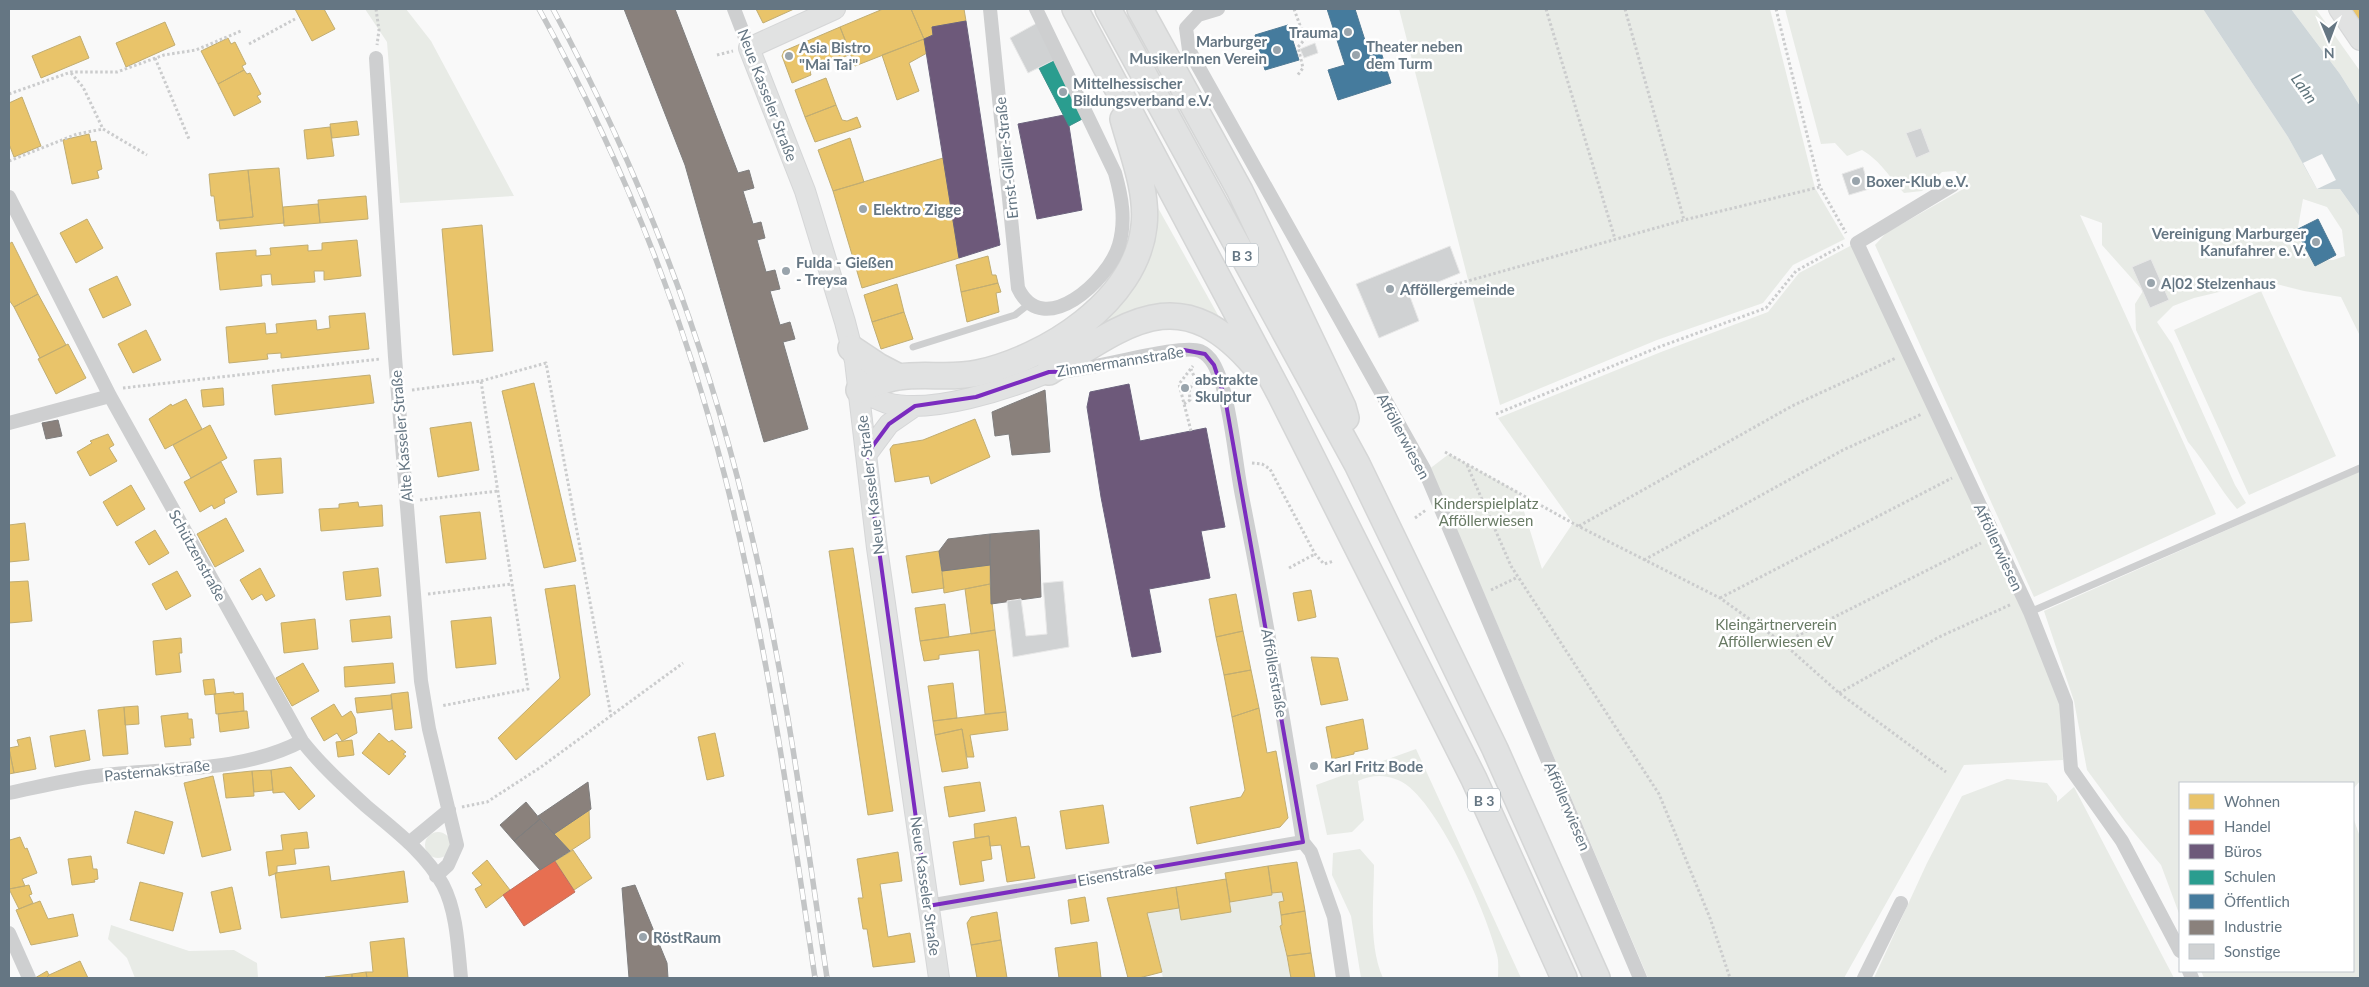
<svg xmlns="http://www.w3.org/2000/svg" width="2369" height="987" font-family="Lato,sans-serif">
	<rect width="100%" height="100%" fill="#f9f9f9"/>
	<!-- green -->
	<path fill="#e8ebe6" fill-rule="evenodd" d="M365,9H406L431,41L514,196L400,203L387,42Z
		M1399,9H1770L1815,188L1845,239L1793,265L1763,303L1657,340L1500,405Z
		M1785,9H2203L2288,137L2317,188L2340,189L2360,217V336L2341,297L2304,291L2265,281L2194,298L2173,306L2157,322L2172,344L2235,485L2246,503L2237,509C2219,488 2206,463 2188,442L2136,330L2135,304L2143,291L2102,245V223L2080,215L2216,514L2034,597L1875,245L1886,233L1965,188L1956,171L1942,172L1922,191L1904,193C1888,176 1882,162 1862,150L1847,156L1835,143L1821,144ZM2303,199L2327,207L2342,230L2345,256L2333,260H2321L2297,233Z
		M2291,9H2316L2360,71V106L2340,74Z
		M1153,199L1218,315L1215,317C1166,287 1116,322 1069,342L1107,314Z
		M1852,245L2023,612L2060,703L2063,760L1964,765L1844,978H1648L1486,598L1428,470L1449,454L1518,492L1542,569L1573,523L1498,418L1661,352L1768,312L1799,273Z
		M2261,291L2336,456L2249,495L2174,330Z
		M2360,471V781L2353,789V783H2180V916L2161,865L2126,823L2087,770L2074,701L2044,611Z
		M1416,749L1521,978H1498C1498,971 1499,962 1497,955C1488,916 1436,795 1398,780C1383,774 1372,775 1358,781L1364,820L1352,832L1327,835L1316,785Z
		M2007,779L2047,783L2057,796V802L2074,787L2174,978H1874L1927,863L1962,796Z
		M2353,817L2360,837V978H2204L2201,971H2353Z
		M425 845a13 13 0 1 1 26 0a13 13 0 1 1-26 0Z
		M1360,849L1374,865C1374,901 1368,945 1383,978H1361L1351,916L1332,875L1333,853Z
		M1282,892L1284,901L1279,902L1282,925L1280,926L1291,978H1163L1147,913L1179,908L1181,920L1231,912L1230,902L1272,895V893Z
		M111,925L189,951L234,950L257,963L258,978H135L127,958L108,939Z"/>
	<!-- water -->
	<path fill="#ced6d9" d="M2203,9H2291L2340,74L2360,106V217L2340,189H2317L2288,137Z"/>
	<!-- pier -->
	<path fill="#f9f9f9" d="M2322,154L2336,180L2317,189L2303,163Z"/>
	<!-- homes -->
	<path fill="#e9c46a" stroke="#c1ad72" d="M295,9H324L335,29L312,41Z
		M756,9H794L763,23Z
		M883,9H911L924,39L855,66L840,27Z
		M911,9H964L966,21L932,27L933,35L924,39Z
		M2351,9H2360V26Z
		M165,22L175,45L126,67L116,43Z
		M840,27L851,54L810,71L811,75L792,83L782,56L784,51Z
		M80,36L89,58L41,78L32,56Z
		M228,38L231,44L235,42L246,64L242,66L244,70L218,84L201,51Z
		M924,39L927,53L909,63L919,91L897,100L882,55Z
		M244,70L247,74L250,73L261,94L257,96L261,102L234,116L218,84Z
		M826,78L836,105L805,117L795,90Z
		M22,97L41,146L14,157L9,144V103Z
		M836,105L842,120L847,121L857,117L861,127L815,142L805,117Z
		M357,121L359,135L332,138L330,124Z
		M330,127L334,156L307,159L304,130Z
		M89,134L91,142L96,141L102,169L97,171L99,178L72,184L63,140Z
		M850,138L864,182L833,191L818,150Z
		M943,158L959,258L862,288L833,191Z
		M279,168L284,223L220,229L219,220L253,217L248,170Z
		M248,170L253,217L217,221L214,196H211L209,174Z
		M366,196L368,219L320,223L318,200Z
		M318,204L320,223L284,226L283,207Z
		M87,219L103,248L76,263L60,233Z
		M482,225L493,351L453,355L442,229Z
		M357,240L361,276L324,280V271H314L315,282L272,285L271,274L261,275L262,286L220,290L216,253L256,250V256L271,255L270,248L308,245V251L322,250V243Z
		M12,242L38,294L14,307L9,300V244Z
		M988,256L992,275H996L998,283L961,292L956,265Z
		M117,276L131,305L103,318L89,289Z
		M998,283L1001,292L996,293L999,312L967,322L961,292Z
		M897,284L904,312L872,322L864,295Z
		M38,294L66,345L40,358L14,307Z
		M904,312L913,339L881,349L872,322Z
		M365,313L369,349L281,358V353L267,354L268,359L229,363L226,327L265,323L266,334L277,333L276,324L316,320L317,330L330,328L329,316Z
		M146,330L161,360L133,373L118,344Z
		M68,344L86,378L56,394L38,359Z
		M370,375L374,403L275,415L272,385Z
		M534,383L576,561L544,568L502,391Z
		M223,388L224,405L203,407L201,390Z
		M186,399L202,429L165,449L149,419L171,404L172,406Z
		M975,419L990,457L931,484L929,476L895,482L890,449L893,445L923,440Z
		M471,422L479,470L438,477L430,428Z
		M210,425L227,458L191,478L173,445Z
		M108,434L114,445L109,448L117,461L90,476L77,452L92,443L90,441Z
		M281,458L283,493L257,495L254,460Z
		M221,462L237,492L224,499L225,503L214,509L212,505L200,512L184,482Z
		M131,485L145,509L117,526L103,502Z
		M358,502L359,507L382,505L383,526L321,531L319,509L339,508V504Z
		M480,512L486,559L446,563L440,516Z
		M226,518L244,551L215,567L197,534Z
		M25,523L29,560L9,562V525Z
		M155,530L169,553L149,565L135,542Z
		M853,548L893,811L868,815L829,551Z
		M939,551L944,588L912,593L906,556Z
		M990,565V584L944,593L942,571Z
		M260,568L275,596L266,601L262,594L252,600L240,580Z
		M378,568L381,596L346,600L343,572Z
		M177,571L191,596L166,610L152,584Z
		M28,581L32,621L9,623V582Z
		M990,584L995,630L971,634L965,589Z
		M575,585L590,695L516,760L498,738L560,678L545,589Z
		M1311,590L1316,617L1298,621L1293,593Z
		M1236,594L1243,631L1216,637L1209,599Z
		M945,604L949,637L920,641L915,608Z
		M390,616L392,638L352,642L350,620Z
		M491,617L496,664L456,668L451,621Z
		M315,619L318,649L284,653L281,623Z
		M995,630L1006,712L985,714L979,650L939,655V659L924,661L920,641Z
		M1243,631L1251,670L1224,675L1216,637Z
		M181,638L182,653H179L181,672L156,675L153,641Z
		M1311,657L1338,658L1348,700L1321,705Z
		M303,663L319,691L292,706L276,678Z
		M393,663L395,683L345,687L344,667Z
		M1251,670L1259,708L1232,717L1224,675Z
		M214,679L216,694L205,695L203,680Z
		M953,683L957,718L933,721L928,686Z
		M234,692V694L243,693L244,711L216,714L214,694Z
		M408,692L412,728L395,730L391,694Z
		M391,695L392,709L357,713L355,698Z
		M334,704L342,717L351,711L355,718L357,733L342,741L337,733L324,741L311,718Z
		M138,706L139,724L125,725L124,707Z
		M124,707L128,754L103,756L98,710Z
		M1259,708L1267,753L1276,751L1288,818L1280,827L1197,844L1190,807L1241,797L1245,790L1232,717Z
		M244,711H247L249,728L220,732L218,714Z
		M1006,712L1008,730L970,735L974,757H967L962,729L935,735L933,721Z
		M188,713V719H192L194,738H190L191,745L165,747L161,716Z
		M1363,719L1368,749L1354,752V754L1332,759L1326,727Z
		M962,729L968,768L942,772L935,735Z
		M85,730L90,760L55,767L50,736Z
		M379,733L389,742L392,740L406,752L403,754L406,756L389,775L362,753Z
		M715,733L724,776L707,780L698,737Z
		M30,737L36,769L14,773L9,748L19,746L17,740Z
		M352,740L354,755L338,757L336,742Z
		M9,749L14,773L9,774Z
		M291,767L315,796L299,810L284,792L273,793L271,770Z
		M271,770L273,790L254,792L252,771Z
		M252,771L254,796L226,798L223,774Z
		M213,776L231,850L202,857L184,783Z
		M980,782L985,811L949,817L944,787Z
		M1103,805L1109,843L1066,849L1060,811Z
		M589,810L590,838L570,851L554,834Z
		M135,811L173,822L164,854L127,843Z
		M1016,817L1021,847L1029,846L1035,878L1007,882L1001,845L990,846L989,836L975,838L974,824Z
		M307,832L309,848L294,849L296,864L277,866V873L269,876L266,852L283,850L281,835Z
		M989,836L992,859L981,861L984,881L960,885L953,842Z
		M9,837L10,840L20,837L25,849L27,848L37,873L22,879L25,886L9,889Z
		M573,850L592,878L574,890L555,861Z
		M898,852L902,881L880,884L888,937L910,933L915,962L873,967L867,929H863L858,898H863L857,859Z
		M91,856L93,869H97L98,879L94,880L95,882L72,885L68,859Z
		M487,860L510,890L486,908L475,889L482,885L472,873Z
		M1297,862L1305,911L1281,915L1279,902L1284,901L1282,892L1272,893L1268,866Z
		M329,866L331,881L404,871L408,902L281,918L275,873Z
		M1268,866L1272,895L1230,902L1225,873Z
		M1226,879L1231,912L1181,920L1176,887Z
		M140,882L183,893L173,931L130,920Z
		M29,885L32,894L29,895L33,903L19,909L9,889Z
		M232,887L241,929L220,933L211,892Z
		M1176,887L1179,908L1147,913L1162,972L1139,978H1128L1107,898Z
		M1085,897L1089,921L1071,924L1068,900Z
		M40,901L48,919L73,914L78,936L31,945L16,910Z
		M1305,911L1311,953L1287,956L1280,926L1282,925L1281,915Z
		M997,912L1001,940L971,945L967,923L971,917Z
		M404,938L408,978H367L366,972H373L370,942Z
		M1001,940L1007,978H977L971,945Z
		M1097,942L1101,978H1059L1055,948Z
		M1311,953L1315,978H1291L1287,956Z
		M80,961L88,978H46L49,975Z
		M47,971L49,975L46,978H35Z
		M366,972L367,978H352V974Z
		M352,974V978H325V977Z"/>
	<!-- shops -->
	<path fill="#e76f51" stroke="#c07160" d="M554,860L575,892L524,926L503,895Z"/>
	<!-- offices -->
	<path fill="#6d597a" stroke="#6b627d" d="M966,21L1000,245L959,258L924,39L933,35L932,27Z
		M1064,115L1069,126L1082,210L1037,219L1018,124Z
		M1129,384L1140,441L1206,428L1225,527L1201,531L1210,578L1149,589L1161,652L1132,657L1101,497L1087,407L1090,392Z"/>
	<!-- schools -->
	<path fill="#2a9d8f" stroke="#3c918b" d="M1056,59L1086,117L1069,126L1039,68Z"/>
	<!-- public -->
	<path fill="#457b9d" stroke="#4f7a95" d="M1327,9H1355L1370,56L1381,52L1391,83L1338,100L1328,70L1345,65Z
		M1288,25L1299,60L1265,70L1255,35Z
		M2318,219L2336,255L2315,266L2296,230Z"/>
	<!-- industry -->
	<path fill="#8a817c" stroke="#7f7e7e" d="M624,9H675L738,173L749,170L754,188L743,191L753,224L761,222L765,238L757,240L766,272L775,270L780,289L770,291L780,325L790,322L795,339L783,342L808,429L764,442L685,165Z
		M1045,390L1050,452L1012,455L1009,434L995,436L992,412Z
		M58,420L62,436L46,439L42,423Z
		M1039,530L1041,597L991,604L990,534Z
		M990,534V565L942,571L939,551L948,539Z
		M588,782L591,809L554,834L538,816Z
		M526,802L540,819L514,841L500,825Z
		M540,819L570,851L540,870L514,841Z
		M635,885L667,963L668,978H629L622,888Z"/>
	<!-- building -->
	<path fill="#d0d2d3" stroke="#e8e8e8" d="M1037,23L1056,59L1028,73L1010,38Z
		M1315,43L1318,53L1304,58L1300,49Z
		M1921,128L1930,152L1916,158L1906,133Z
		M1863,167L1869,189L1849,195L1842,174Z
		M1450,246L1460,273L1409,294L1419,321L1379,338L1356,284Z
		M2151,259L2169,300L2150,308L2132,267Z
		M1063,581L1069,647L1013,657L1007,601L1021,599L1026,636L1047,634L1043,583Z"/>
	<g fill="none" stroke-linecap="round" stroke-linejoin="round">
		<!-- secondary casing -->
		<g stroke="#d5d6d7" stroke-width="22">
			<path id="secondary" d="M835,9L749,48L805,191L845,322L855,361L877,548L939,978
				M2339,9L2360,40
				M859,390C868,395 878,400 887,403C931,415 1008,389 1049,372
				M866,455L889,424L915,406"/>
		</g>
		<!-- highway casing -->
		<g stroke="#d5d6d6" stroke-width="28">
			<path id="highway" d="M1075,9L1281,396L1474,779L1564,978
				M1108,9L1357,464L1495,749L1597,978
				M1140,9L1240,191L1343,407L1346,418
				M851,348L878,366L899,377
				M1049,372C1128,323 1180,278 1255,366
				M859,390C872,385 885,379 899,377C925,373 952,379 978,373C1046,358 1136,302 1144,226C1148,191 1132,152 1123,119"/>
		</g>
		<!-- path -->
		<path stroke="#cbcccd" stroke-width="3" stroke-dasharray="2.5 2.5" stroke-linecap="butt" d="M376,9L379,30L377,45
			M1294,9L1305,39L1298,47L1303,68L1297,76
			M1546,9L1615,239
			M1625,9L1684,220
			M1776,9L1820,187L1846,233
			M249,44L295,19
			M717,55L733,51
			M155,58L189,139
			M71,73L83,87L103,129L147,155
			M9,94L71,72H117L164,55L196,50L241,31
			M9,161L77,134L103,129
			M1450,286L1684,220L1820,187
			M481,381L546,363L611,716
			M123,388L380,359
			M412,390L481,381L528,689L441,706
			M1184,404L1190,400L1189,389L1196,381L1191,369
			M1496,414L1659,347L1766,308L1796,271L1843,245
			M1191,431L1179,384L1193,366
			M1445,452L1578,526L1720,598L1783,643L1839,693L1946,772
			M1252,463L1262,464L1270,469L1315,554L1324,564L1334,561
			M1467,465L1511,566L1659,794L1710,918L1730,978
			M420,500L498,491
			M1415,518L1426,510
			M1579,526L1792,406L1896,358
			M1644,560L1843,450L1922,414
			M1289,568L1315,554
			M1491,590L1518,577
			M428,594L512,584
			M1720,598L1952,478
			M1783,643L1981,543
			M1839,693L1939,637L2012,604
			M462,807L487,802L541,767L683,663"/>
		<!-- lane -->
		<path stroke="#cecfd0" stroke-width="7" d="M913,347L1015,315L1029,304
			M2030,612L2360,468"/>
		<!-- street -->
		<path stroke="#cecfd0" stroke-width="14" d="M734,9L749,48
			M990,9L1018,288C1043,341 1109,280 1119,245C1126,220 1122,198 1115,173L1036,9
			M1218,9L1198,15L1186,28L1189,50L1424,469L1640,978
			M376,58L395,357L421,681L429,729L457,845L448,865L436,876
			M1953,185L1857,243L2030,612L2066,703L2071,769L2122,841L2180,951
			M9,197L110,396L302,741C321,765 343,785 366,806C393,829 425,852 443,885C457,912 458,948 461,978
			M1055,372C1087,372 1179,343 1200,351C1212,356 1217,370 1221,381C1232,415 1235,460 1242,496C1265,611 1285,726 1303,842L1311,852L1334,917L1343,978
			M9,423L110,396
			M9,793C38,787 66,780 95,776C164,767 239,774 302,741
			M409,843L449,810
			M928,906L1303,842
			M9,933L29,978
			M2189,971L2192,978
			M1864,978L1901,903"/>
		<!-- secondary -->
		<use href="#secondary" stroke="#e1e2e2" stroke-width="20"/>
		<!-- highway -->
		<use href="#highway" stroke="#e1e2e2" stroke-width="25"/>
		<!-- rail casing -->
		<g stroke="#c3c5c6" stroke-width="5.5">
			<path id="rail" d="M539,9C620,155 684,315 725,477C767,642 790,810 815,978
				M553,9C638,167 704,337 746,512C784,665 804,822 827,978"/>
		</g>
		<!-- rail -->
		<use href="#rail" stroke="#fff" stroke-width="4" stroke-dasharray="11" stroke-linecap="butt"/>
	</g>
	<!-- marked area -->
	<path fill="none" stroke="#7b2cbf" stroke-width="4" stroke-linejoin="round" d="M1184,350L1205,354L1214,365L1225,398L1303,842L928,906L866,455L889,424L915,406L976,397L1049,372L1078,371Z"/>
	<!-- markers -->
	<g fill="#99a4ac" stroke="#fff" stroke-width="2">
		<circle cx="1348" cy="32" r="5"/>
		<circle cx="1277" cy="50" r="5"/>
		<circle cx="1356" cy="55" r="5"/>
		<circle cx="789" cy="56" r="5"/>
		<circle cx="1063" cy="92" r="5"/>
		<circle cx="1856" cy="181" r="5"/>
		<circle cx="863" cy="209" r="5"/>
		<circle cx="2316" cy="242" r="5"/>
		<circle cx="786" cy="271" r="5"/>
		<circle cx="2151" cy="283" r="5"/>
		<circle cx="1390" cy="289" r="5"/>
		<circle cx="1185" cy="388" r="5"/>
		<circle cx="1314" cy="766" r="5"/>
		<circle cx="643" cy="937" r="5"/>
	</g>
	<g text-anchor="middle" dominant-baseline="central" stroke-width="5" stroke-linejoin="round" paint-order="stroke">
		<!-- shield labels -->
		<g fill="#fff" stroke="#939fa8" stroke-width="1">
			<rect x="1226" y="243.5" width="32" height="23" rx="4"/>
			<rect x="1468" y="788.5" width="32" height="23" rx="4"/>
		</g>
		<g font-size="14" font-weight="bold" fill="#657683">
			<text x="1242" y="255">B 3</text>
			<text x="1484" y="800">B 3</text>
		</g>
		<!-- poi labels -->
		<g font-size="15" font-weight="bold" fill="#657683" stroke="#fff" text-anchor="start">
			<text x="1338" y="32" text-anchor="end">Trauma</text>
			<text x="1267" y="41" text-anchor="end">Marburger<tspan x="1267" dy="17">MusikerInnen Verein</tspan></text>
			<text x="1366" y="46">Theater neben<tspan x="1366" dy="17">dem Turm</tspan></text>
			<text x="799" y="47">Asia Bistro<tspan x="799" dy="17">"Mai Tai"</tspan></text>
			<text x="1073" y="83">Mittelhessischer<tspan x="1073" dy="17">Bildungsverband e.V.</tspan></text>
			<text x="1866" y="181">Boxer-Klub e.V.</text>
			<text x="873" y="209">Elektro Zigge</text>
			<text x="2306" y="233" text-anchor="end">Vereinigung Marburger<tspan x="2306" dy="17">Kanufahrer e. V.</tspan></text>
			<text x="796" y="262">Fulda - Gießen<tspan x="796" dy="17">- Treysa</tspan></text>
			<text x="2161" y="283">A|02 Stelzenhaus</text>
			<text x="1400" y="289">Afföllergemeinde</text>
			<text x="1195" y="379">abstrakte<tspan x="1195" dy="17">Skulptur</tspan></text>
			<text x="1324" y="766">Karl Fritz Bode</text>
			<text x="653" y="937">RöstRaum</text>
		</g>
		<!-- street labels -->
		<g font-size="15" fill="#657683" stroke="#fff">
			<text transform="translate(768 95) rotate(69)">Neue Kasseler Straße</text>
			<text transform="translate(1006 158) rotate(-96)">Ernst-Giller-Straße</text>
			<text transform="translate(1120 361) rotate(-9)">Zimmermannstraße</text>
			<text transform="translate(401 436) rotate(-95)">Alte Kasseler Straße</text>
			<text transform="translate(1404 436) rotate(62)">Afföllerwiesen</text>
			<text transform="translate(870 485) rotate(-97)">Neue Kasseler Straße</text>
			<text transform="translate(1999 547) rotate(65)">Afföllerwiesen</text>
			<text transform="translate(198 555) rotate(61)">Schützenstraße</text>
			<text transform="translate(1275 673) rotate(80)">Afföllerstraße</text>
			<text transform="translate(157 770) rotate(-6)">Pasternakstraße</text>
			<text transform="translate(1568 806) rotate(67)">Afföllerwiesen</text>
			<text transform="translate(1115 874) rotate(-10)">Eisenstraße</text>
			<text transform="translate(926 886) rotate(82)">Neue Kasseler Straße</text>
		</g>
		<!-- park labels -->
		<g font-size="15" fill="#687a64" stroke="#fff">
			<text x="1486" y="503">Kinderspielplatz<tspan x="1486" dy="17">Afföllerwiesen</tspan></text>
			<text x="1776" y="624">Kleingärtnerverein<tspan x="1776" dy="17">Afföllerwiesen eV</tspan></text>
		</g>
		<!-- water labels -->
		<g font-size="16" font-style="italic" fill="#60757c" stroke="#fff">
			<text transform="translate(2305 88) rotate(55)">Lahn</text>
		</g>
	</g>
	<!-- border -->
	<rect width="2369" height="987" fill="none" stroke="#657683" stroke-width="20"/>
	<!-- legend -->
	<rect x="2179" y="782" width="175" height="190" fill="#ffffff" stroke="#c1c8cd"/>
	<rect x="2189" y="794" width="25" height="15" fill="#e9c46a" stroke="#c1c8cd"/>
	<text x="2224" y="807" font-size="15" fill="#657683">Wohnen</text>
	<rect x="2189" y="820" width="25" height="15" fill="#e76f51" stroke="#c1c8cd"/>
	<text x="2224" y="832" font-size="15" fill="#657683">Handel</text>
	<rect x="2189" y="844" width="25" height="15" fill="#6d597a" stroke="#c1c8cd"/>
	<text x="2224" y="857" font-size="15" fill="#657683">Büros</text>
	<rect x="2189" y="870" width="25" height="15" fill="#2a9d8f" stroke="#c1c8cd"/>
	<text x="2224" y="882" font-size="15" fill="#657683">Schulen</text>
	<rect x="2189" y="894" width="25" height="15" fill="#457b9d" stroke="#c1c8cd"/>
	<text x="2224" y="907" font-size="15" fill="#657683">Öffentlich</text>
	<rect x="2189" y="920" width="25" height="15" fill="#8a817c" stroke="#c1c8cd"/>
	<text x="2224" y="932" font-size="15" fill="#657683">Industrie</text>
	<rect x="2189" y="944" width="25" height="15" fill="#d0d2d3" stroke="#c1c8cd"/>
	<text x="2224" y="957" font-size="15" fill="#657683">Sonstige</text>
	<!-- north arrow -->
	<g transform="translate(2329 40) rotate(179)" stroke="#ffffff" stroke-width="4" paint-order="stroke">
	<path d="M0-4L9 19L0 12L-9 19Z" fill="#657683"/>
	<text y="-8" font-size="14" font-weight="bold" text-anchor="middle" fill="#657683">N</text>
	</g>
</svg>
